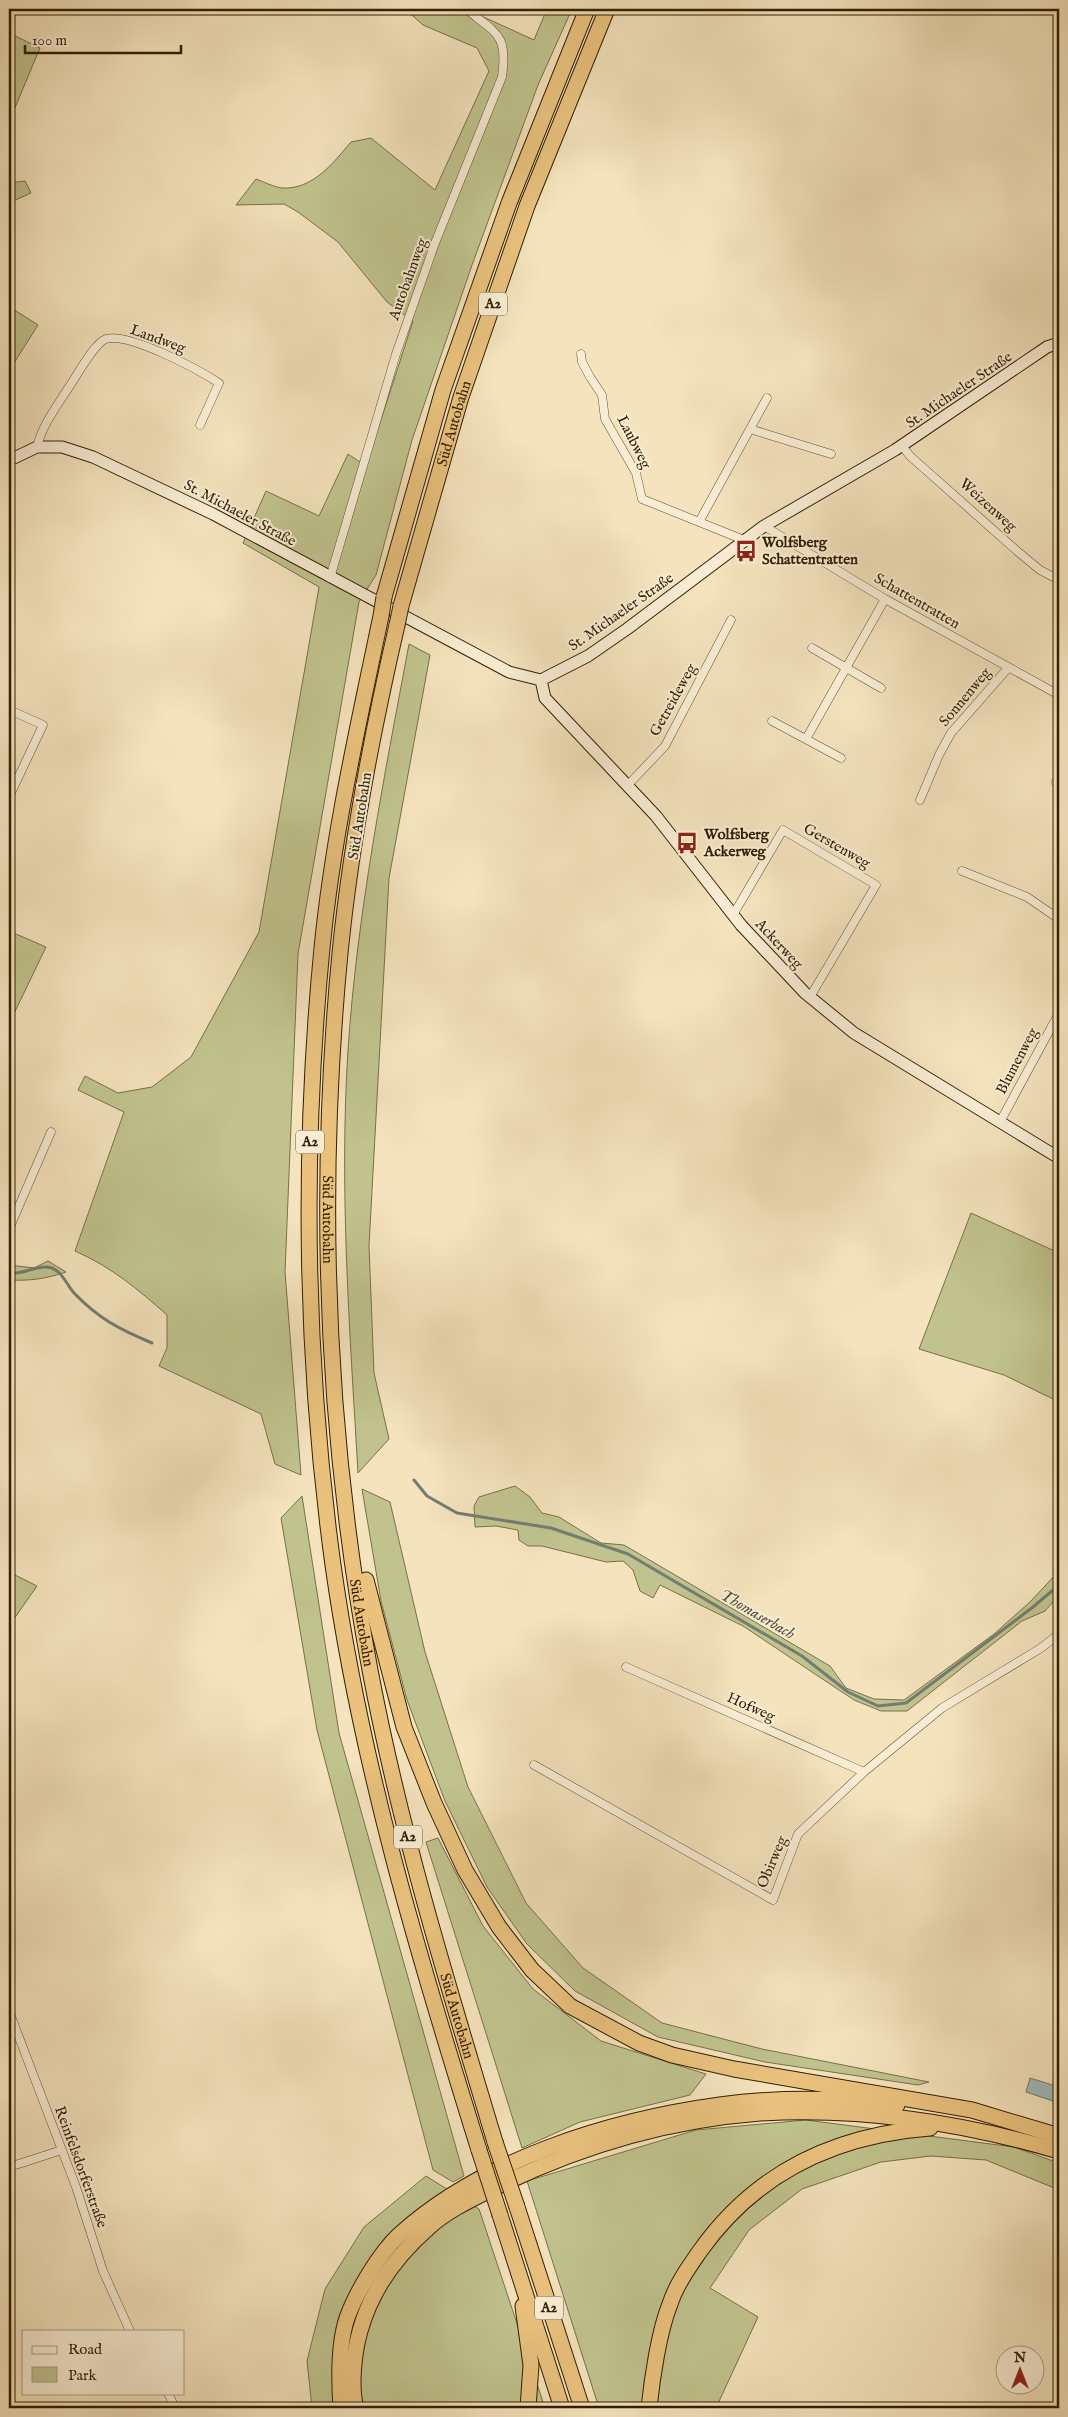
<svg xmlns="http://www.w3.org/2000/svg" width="1068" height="2417" font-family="'IM FELL English',serif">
	<rect width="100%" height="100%" fill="#f4e3bd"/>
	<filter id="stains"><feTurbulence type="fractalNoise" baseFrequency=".004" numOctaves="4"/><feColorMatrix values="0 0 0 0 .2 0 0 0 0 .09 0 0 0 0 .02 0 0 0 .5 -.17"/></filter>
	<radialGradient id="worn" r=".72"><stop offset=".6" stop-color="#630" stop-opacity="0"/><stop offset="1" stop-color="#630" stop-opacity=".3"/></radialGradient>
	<!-- green -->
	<path fill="#c0c38e" stroke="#797048" d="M405,9H466L534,40L547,9H572L538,85L472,265L412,440L376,575L359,602L298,954L285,1272L301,1475L275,1464L261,1414L159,1366L167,1348V1315C139,1290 110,1266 75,1251L124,1112L78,1090L85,1076L118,1093L152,1087L191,1057L259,932L319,587L243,543L266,491L319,516L348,454L366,466L413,321L387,302L338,242L298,212L284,204L236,205L256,179C264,182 274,187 282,188C313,190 334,162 351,142L371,138L435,190L489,71L477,48L423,25Z
		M9,33L40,48L9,122Z
		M25,181L31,193L9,203V183Z
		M16,311L38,325L9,371V315Z
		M409,644L430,655L389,878L369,1246L374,1373L389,1439L358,1473C350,1333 339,1192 348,1050C357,914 384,778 409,644Z
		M9,931L46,947L9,1024Z
		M971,1213L1059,1253V1402L1004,1375L919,1349Z
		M48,1261L66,1272C46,1279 29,1281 9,1280V1265L34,1268Z
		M515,1486L530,1497L542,1513L559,1517L601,1543L624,1545L830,1666L846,1688L874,1699L904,1700L994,1634L1030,1602L1059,1571V1595L1045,1611L1022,1621L907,1711H881L854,1700L743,1626L660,1585L653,1598L640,1591L633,1570L623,1561L606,1562L542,1546H528L519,1540L518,1530L496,1526L475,1527L474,1506L479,1497Z
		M362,1489L390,1502L425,1652L468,1787L526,1903L583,1968L662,2023L762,2049L929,2082L918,2085L765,2062L658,2037L575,1991L527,1944L487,1887L445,1801L407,1700L381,1601Z
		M302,1496L339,1733L464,2176L453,2182L433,2170L317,1730L281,1518Z
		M9,1572L37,1586L9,1626Z
		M438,1838L483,1926L533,1989L601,2041L706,2074L690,2095L580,2122L522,2148L426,1842Z
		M806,2120L1014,2147L1059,2163V2190L986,2160L931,2156L881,2162L802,2189L749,2230L710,2288L758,2317L716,2408H599L527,2181L696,2130Z
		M426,2176L479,2209L545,2408H312L307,2361L325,2289L364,2227Z"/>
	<!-- water -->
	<path fill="#a1bbbc" stroke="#757c72" d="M1030,2078L1059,2087V2103L1026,2092Z"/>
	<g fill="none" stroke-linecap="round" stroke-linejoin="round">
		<!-- stream -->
		<path stroke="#757c72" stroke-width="3" d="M9,1273C23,1275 34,1266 47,1267C61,1268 66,1284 74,1293C99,1319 119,1329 152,1343
			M414,1480L427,1496L457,1513L551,1528L628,1554L802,1656L848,1692L878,1706L906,1703L1033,1607L1059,1585"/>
		<!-- street casing -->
		<g stroke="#624f31" stroke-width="9">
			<path id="street" d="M581,354L582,362L590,377L602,395L605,419L636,473L642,499L744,540
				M750,429L831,454
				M902,446L910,456L1017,551L1040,570L1059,580
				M37,447C42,425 57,406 69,387C77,376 94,343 106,339C129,332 199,370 219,383L200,425
				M699,522L767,398
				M764,526L885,599L1059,695
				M330,578L396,354L435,243L502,77C508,34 497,34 466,9
				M812,648L881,688
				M772,721L841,758
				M806,739L885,599
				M1056,782L1059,784
				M627,786L665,746L731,620
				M9,797L43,725L12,711
				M920,800L939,755L951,733L1008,668
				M962,871L1027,897L1059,919
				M733,915L783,830L876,885L810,997
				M1000,1122L1059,1013
				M9,1229L51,1132
				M626,1667L864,1772
				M534,1765L773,1900L798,1834L864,1772L942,1708L1041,1648L1059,1634
				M9,2011L76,2187L103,2271L130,2331
				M9,2167L62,2150
				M168,2393L175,2408"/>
		</g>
		<!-- secondary casing -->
		<g stroke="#321e02" stroke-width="13">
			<path id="secondary" d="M9,457L14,458L37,447H62L93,457L213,514L509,672L541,680L588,656L627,629L764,526L895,450L1047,347L1059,343
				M541,680L545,698L656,816L741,925L805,993L854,1033L1059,1158"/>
		</g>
		<!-- highway casing -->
		<g stroke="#321e02" stroke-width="17">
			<g id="highway">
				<path d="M384,597L443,390L509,203L587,9"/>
				<path id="s1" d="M401,606L461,397L527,206L607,9"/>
				<path d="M381,616C358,726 333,836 322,948C302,1153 305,1360 333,1565C361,1765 419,1958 479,2150"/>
				<path id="s2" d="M397,625C372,733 351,843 340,953C317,1193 326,1434 370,1670C400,1830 448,1986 495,2142"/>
				<path d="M366,1580L404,1727L434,1803L465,1870L499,1927L532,1970L570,2006L639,2043L672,2055L734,2069L972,2110L1059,2136"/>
				<path d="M517,2207L582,2408"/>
				<path d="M500,2215L562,2408"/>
				<path d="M523,2306L531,2365L528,2408"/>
				<path d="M341,2408C339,2380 338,2345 347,2318C356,2293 379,2254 399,2235C483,2159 610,2120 720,2105C777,2097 840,2098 897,2105"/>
				<path d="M356,2408C350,2387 354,2352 360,2331C371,2291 396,2256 428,2228C446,2211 472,2199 494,2188C577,2147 668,2120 760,2113C860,2107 963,2123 1059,2151"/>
				<path d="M649,2408C652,2379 659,2331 670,2304C676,2285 689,2267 700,2251C756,2172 835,2135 930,2128"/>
			</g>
		</g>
		<!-- street -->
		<use href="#street" stroke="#f8edd4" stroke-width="8"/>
		<!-- secondary -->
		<use href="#secondary" stroke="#f8edd4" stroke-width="11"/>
		<!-- highway -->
		<use href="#highway" stroke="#eac27e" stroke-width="15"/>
		<!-- highway-bridge casing -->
		<g stroke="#321e02" stroke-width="17" stroke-linecap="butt">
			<path id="highway-bridge" d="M381,616L384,597
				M397,625L401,606
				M495,2142L517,2207
				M479,2150L500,2215"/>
		</g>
		<!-- highway-bridge -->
		<use href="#highway-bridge" stroke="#eac27e" stroke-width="15"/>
	</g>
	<!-- icons -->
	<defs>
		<g id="bus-bare" transform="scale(1.725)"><path d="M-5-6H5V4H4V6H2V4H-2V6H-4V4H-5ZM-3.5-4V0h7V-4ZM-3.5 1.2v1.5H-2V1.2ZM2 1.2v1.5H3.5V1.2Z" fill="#8f2418" stroke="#f8edd4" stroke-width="2.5" paint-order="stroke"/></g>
	</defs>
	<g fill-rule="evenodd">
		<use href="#bus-bare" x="746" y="551"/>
		<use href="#bus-bare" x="687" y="843"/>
	</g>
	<g text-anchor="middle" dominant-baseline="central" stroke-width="4" stroke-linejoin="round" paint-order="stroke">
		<!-- shield labels -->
		<g fill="#f8edd4" stroke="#6d5c41" stroke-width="1">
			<rect x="479" y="292.5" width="28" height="23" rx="4"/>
			<rect x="296" y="1130.5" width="28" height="23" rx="4"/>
			<rect x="394" y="1825.5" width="28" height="23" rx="4"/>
			<rect x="535" y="2296.5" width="28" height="23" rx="4"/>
		</g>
		<g font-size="14" font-weight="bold" fill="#321e02">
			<text x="493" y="304">A2</text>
			<text x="310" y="1142">A2</text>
			<text x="408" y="1837">A2</text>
			<text x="549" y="2308">A2</text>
		</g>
		<!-- street labels -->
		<g font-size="15" fill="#321e02" stroke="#f8edd4">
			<text transform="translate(408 279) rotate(-70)">Autobahnweg</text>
			<text transform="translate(158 339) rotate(20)">Landweg</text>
			<text transform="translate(959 390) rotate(-34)">St. Michaeler Straße</text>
			<text stroke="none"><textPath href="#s1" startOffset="190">Süd Autobahn</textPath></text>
			<text transform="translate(634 442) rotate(63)">Laubweg</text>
			<text transform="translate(988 505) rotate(42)">Weizenweg</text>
			<text transform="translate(240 513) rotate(28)">St. Michaeler Straße</text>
			<text transform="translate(917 601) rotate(30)">Schattentratten</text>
			<text transform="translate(621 612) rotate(-35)">St. Michaeler Straße</text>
			<text transform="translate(965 697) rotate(-50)">Sonnenweg</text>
			<text transform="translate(673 700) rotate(-61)">Getreideweg</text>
			<text transform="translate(360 816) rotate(-81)">Süd Autobahn</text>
			<text transform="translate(837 846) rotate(30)">Gerstenweg</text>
			<text transform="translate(779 944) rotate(47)">Ackerweg</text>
			<text transform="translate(1017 1061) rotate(-62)">Blumenweg</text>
			<text stroke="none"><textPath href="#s2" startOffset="600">Süd Autobahn</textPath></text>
			<text stroke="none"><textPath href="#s2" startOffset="1005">Süd Autobahn</textPath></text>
			<text transform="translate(751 1707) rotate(24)">Hofweg</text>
			<text transform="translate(772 1862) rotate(-67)">Obirweg</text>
			<text stroke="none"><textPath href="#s2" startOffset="1410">Süd Autobahn</textPath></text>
			<text transform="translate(81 2167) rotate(70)">Reinfelsdorferstraße</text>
		</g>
		<!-- poi labels -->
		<g font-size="15" font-weight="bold" fill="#321e02" stroke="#f8edd4" text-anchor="start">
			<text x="762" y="542">Wolfsberg<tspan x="762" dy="17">Schattentratten</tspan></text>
			<text x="704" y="834">Wolfsberg<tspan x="704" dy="17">Ackerweg</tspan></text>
		</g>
		<!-- water labels -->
		<g font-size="16" font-style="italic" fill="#534d3a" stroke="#f8edd4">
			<text transform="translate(757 1615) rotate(30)">Thomaserbach</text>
		</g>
	</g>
	<!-- margin -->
	<rect width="1068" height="2417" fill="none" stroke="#f4e3bd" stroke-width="30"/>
	<rect x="10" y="10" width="1048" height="2397" fill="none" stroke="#321e02" stroke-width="2.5"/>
	<rect x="15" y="15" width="1038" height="2387" fill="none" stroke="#321e02"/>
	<!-- legend -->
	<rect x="22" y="2330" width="162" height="65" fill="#f8edd4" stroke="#a99a80"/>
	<rect x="32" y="2346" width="25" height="8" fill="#f8edd4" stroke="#a99a80"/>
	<text x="68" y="2354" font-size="15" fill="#321e02">Road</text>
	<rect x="32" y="2367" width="25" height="15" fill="#c0c38e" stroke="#a99a80"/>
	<text x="68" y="2380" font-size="15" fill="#321e02">Park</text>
	<!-- north arrow -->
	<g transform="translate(1020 2370)"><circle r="24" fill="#f8edd4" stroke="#a99a80"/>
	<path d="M0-4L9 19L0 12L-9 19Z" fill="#8f2418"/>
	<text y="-8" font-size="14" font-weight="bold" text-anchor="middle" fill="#321e02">N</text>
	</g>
	<!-- scale -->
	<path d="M25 45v8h156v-8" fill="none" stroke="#321e02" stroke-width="2.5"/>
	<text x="32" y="45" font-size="15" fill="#321e02" stroke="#f8edd4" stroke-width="4" paint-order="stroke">100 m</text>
	<rect width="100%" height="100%" filter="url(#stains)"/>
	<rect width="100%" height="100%" fill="url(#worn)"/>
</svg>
